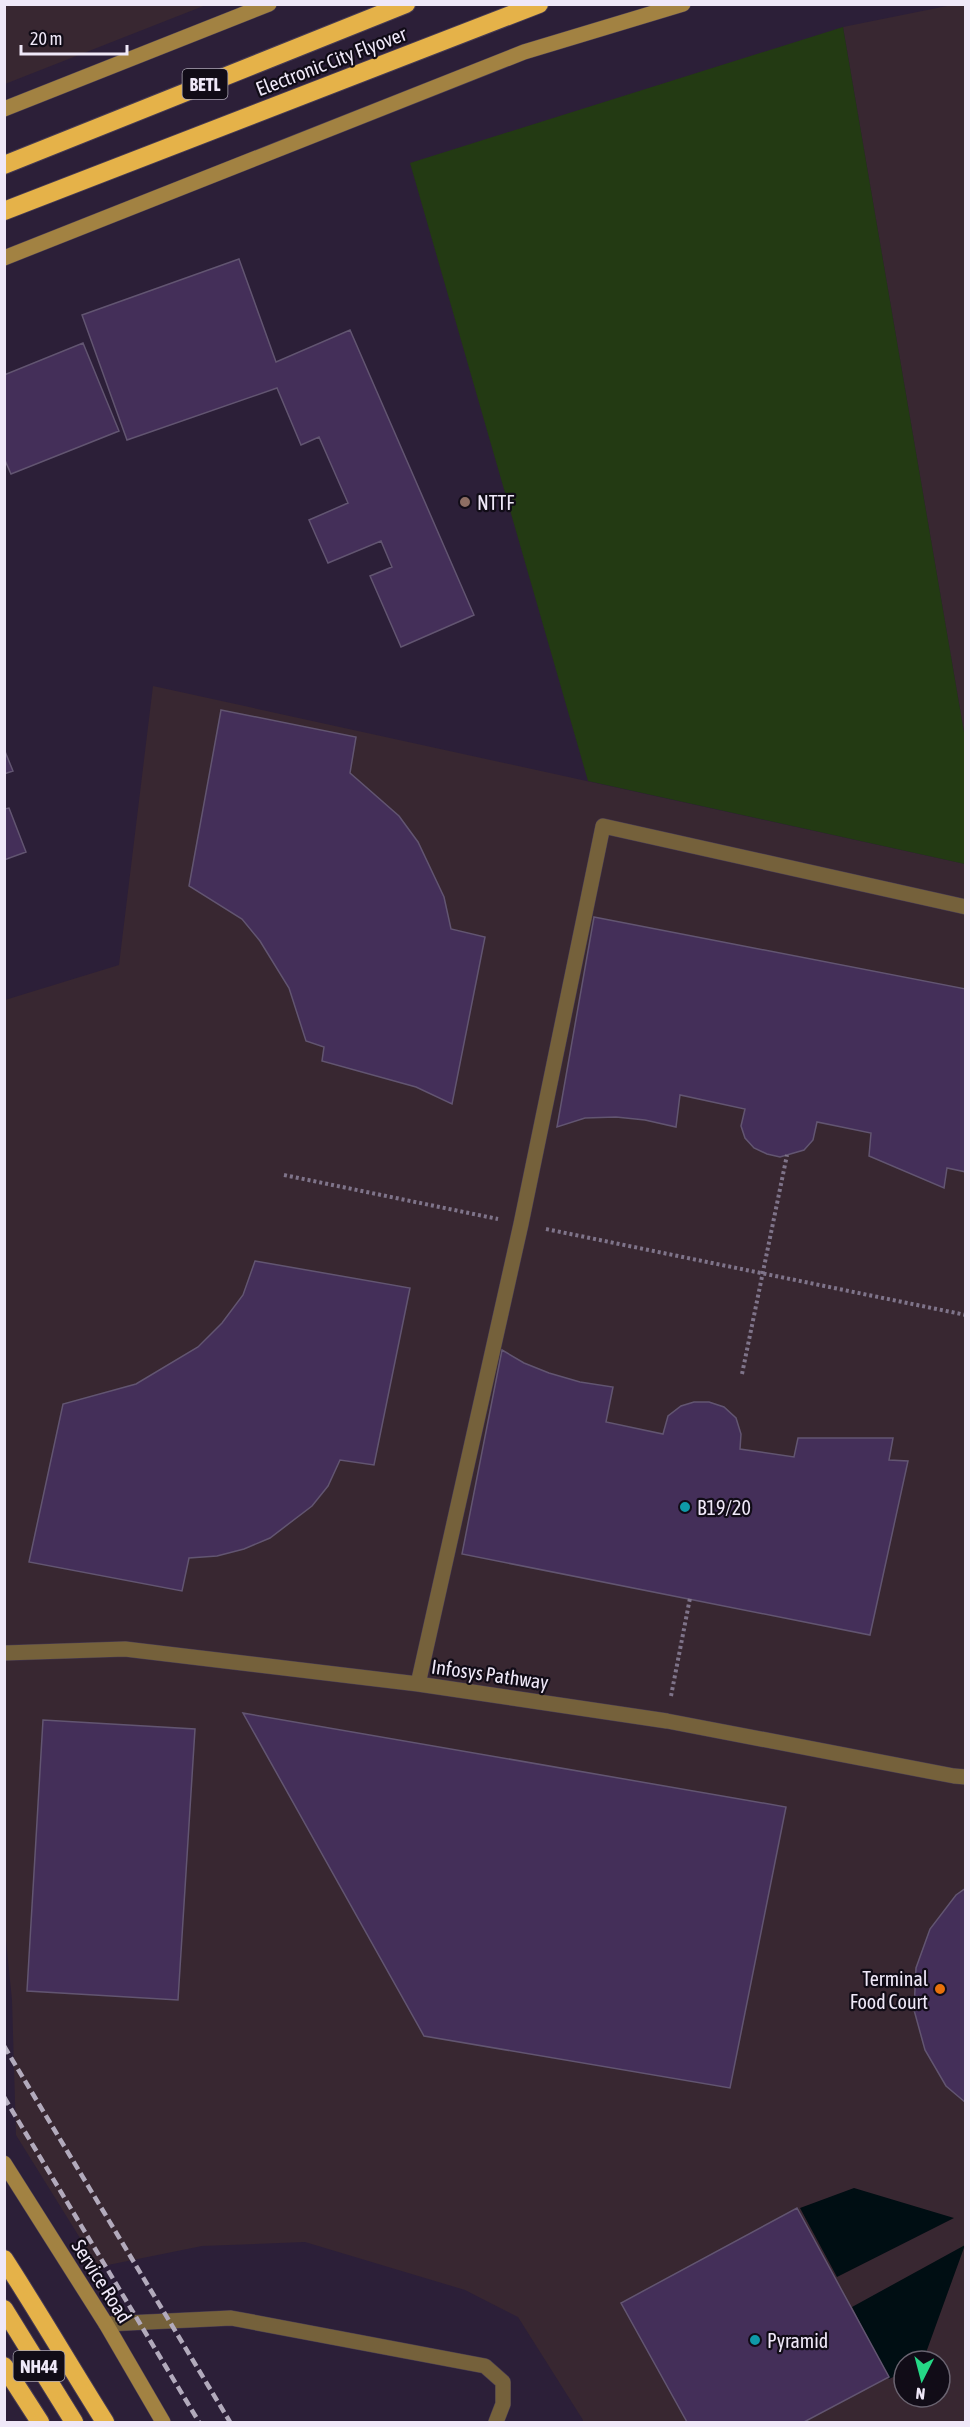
<svg xmlns="http://www.w3.org/2000/svg" width="970" height="2427" font-family="'Asap Condensed',sans-serif">
	<rect width="100%" height="100%" fill="#2c1f38"/>
	<!-- commercial -->
	<path fill="#382731" fill-rule="evenodd" d="M5,4H206V5L5,84Z
		M952,5H965V738L843,27Z
		M153,686L965,864V2422H583V2420L518,2317L465,2290L305,2242L202,2246L98,2267L16,2135L12,2000L5,1931V1000L119,965ZM904,2361H940V2397H904Z"/>
	<!-- green -->
	<path fill="#233a13" d="M843,27L965,738V864L588,781L410,163Z"/>
	<!-- water -->
	<path fill="#000e13" d="M854,2188L954,2218L837,2277L800,2208Z
		M965,2245L923,2361H904V2372L889,2379L852,2307Z"/>
	<!-- building -->
	<path fill="#442f59" stroke="#625571" stroke-width="1.5" d="M239,259L276,362L350,330L474,615L401,647L370,576L392,567L381,541L328,563L309,520L348,503L319,437L301,445L277,388L127,440L82,315Z
		M83,343L119,431L11,474L4,458V375Z
		M221,710L356,737L350,773L399,816L418,842L444,897L451,929L485,937L452,1104L416,1087L322,1061L324,1047L306,1041L289,988L260,941L242,919L189,886Z
		M4,749L13,771L4,774Z
		M9,808L26,852L4,860V809Z
		M594,917L966,989V1172L947,1168L944,1188L869,1156L871,1133L817,1122L813,1140L804,1150L780,1157L767,1154L754,1148L745,1138L741,1126L745,1109L680,1095L676,1127L645,1120L616,1117L585,1118L557,1127Z
		M255,1261L410,1288L374,1465L340,1460L328,1486L312,1506L270,1538L244,1549L217,1556L189,1558L182,1591L29,1562L63,1404L136,1384L198,1347L222,1323L243,1295Z
		M502,1350L524,1363L549,1373L580,1382L613,1387L606,1422L663,1434L668,1416L681,1406L694,1402H709L724,1407L736,1418L741,1434L740,1449L794,1457L798,1438H893L889,1460L908,1461L870,1635L462,1554Z
		M243,1713L786,1807L730,2088L424,2036Z
		M43,1720L195,1729L178,2000L27,1991Z
		M966,1888V2103L946,2086L925,2050L914,2010L916,1968L930,1929L956,1895Z
		M797,2208L889,2377L804,2422H687L621,2303Z"/>
	<g fill="none" stroke-linecap="round" stroke-linejoin="round">
		<!-- lane casing -->
		<g stroke="#473b53" stroke-width="16">
			<path id="lane" d="M4,1653L125,1649L418,1684L667,1721L954,1776L966,1777
				M418,1684L521,1224L603,826L966,907"/>
		</g>
		<!-- street casing -->
		<g stroke="#473b53" stroke-width="16">
			<path id="street" d="M106,2324L231,2318L485,2366L503,2382V2404L496,2422"/>
		</g>
		<!-- secondary casing -->
		<g stroke="#473b53" stroke-width="16">
			<path id="secondary" d="M4,109L269,4
				M4,258L524,52L683,4
				M4,2163L106,2324L163,2422"/>
		</g>
		<!-- highway casing -->
		<g stroke="#473b53" stroke-width="20">
			<path id="highway" d="M4,165L406,4
				M4,211L539,4
				M4,2259C39,2313 71,2368 105,2422
				M4,2309L74,2422
				M4,2366L40,2422"/>
		</g>
		<!-- path -->
		<path stroke="#7f748a" stroke-width="4" stroke-dasharray="3 3" stroke-linecap="butt" d="M284,1175L498,1219
			M546,1229L966,1315
			M742,1374L787,1155
			M671,1696L690,1598"/>
		<!-- lane -->
		<use href="#lane" stroke="#75613b" stroke-width="15"/>
		<!-- street -->
		<use href="#street" stroke="#75613b" stroke-width="15"/>
		<!-- secondary -->
		<use href="#secondary" stroke="#a28242" stroke-width="15"/>
		<!-- highway -->
		<use href="#highway" stroke="#e5b249" stroke-width="18"/>
		<!-- rail -->
		<path stroke="#b2aabc" stroke-width="4.5" stroke-dasharray="9 4.5" stroke-linecap="butt" d="M4,2046L230,2422
			M4,2097L199,2422"/>
	</g>
	<!-- markers -->
	<circle fill="#8d6e63" stroke="#110c17" stroke-width="2" cx="465" cy="502" r="6"/>
	<g fill="#0f9aa8" stroke="#110c17" stroke-width="2">
		<circle cx="685" cy="1507" r="6"/>
		<circle cx="755" cy="2340" r="6"/>
	</g>
	<circle fill="#e8710a" stroke="#110c17" stroke-width="2" cx="940" cy="1989" r="6"/>
	<g text-anchor="middle" dominant-baseline="central" stroke-width="4.5" stroke-linejoin="round" paint-order="stroke">
		<!-- shield labels -->
		<g fill="#110c17" stroke="#aca6b4" stroke-width="1.5">
			<rect x="182.5" y="69" width="45" height="30" rx="4.5"/>
			<rect x="13.5" y="2351" width="51" height="30" rx="4.5"/>
		</g>
		<g font-size="18" font-weight="bold" fill="#efe8f8">
			<text x="205" y="84">BETL</text>
			<text x="39" y="2366">NH44</text>
		</g>
		<!-- street labels -->
		<g font-size="20" fill="#efe8f8" stroke="#110c17">
			<text transform="translate(331 61) rotate(-21)">Electronic City Flyover</text>
			<text transform="translate(490 1674) rotate(8)">Infosys Pathway</text>
			<text transform="translate(102 2281) rotate(58)">Service Road</text>
		</g>
		<!-- poi labels -->
		<g font-size="20" fill="#efe8f8" stroke="#110c17" text-anchor="start">
			<text x="477" y="502">NTTF</text>
			<text x="697" y="1507">B19/20</text>
			<text x="928" y="1978" text-anchor="end">Terminal<tspan x="928" dy="23">Food Court</tspan></text>
			<text x="767" y="2340">Pyramid</text>
		</g>
	</g>
	<!-- border -->
	<rect width="970" height="2427" fill="none" stroke="#efe8f8" stroke-width="12"/>
	<!-- north arrow -->
	<g transform="translate(922 2379) rotate(186)"><circle r="28" fill="#110c17" stroke="#6a6471" stroke-width="1.5"/>
	<path d="M0-4.5L10 22L0 15L-10 22Z" fill="#25d886"/>
	<text y="-9" font-size="16" font-weight="bold" text-anchor="middle" fill="#efe8f8">N</text>
	</g>
	<!-- scale -->
	<path d="M21 45v9h106v-9" fill="none" stroke="#efe8f8" stroke-width="3"/>
	<text x="30" y="45" font-size="18" fill="#efe8f8" stroke="#110c17" stroke-width="4.5" paint-order="stroke">20 m</text>
</svg>
